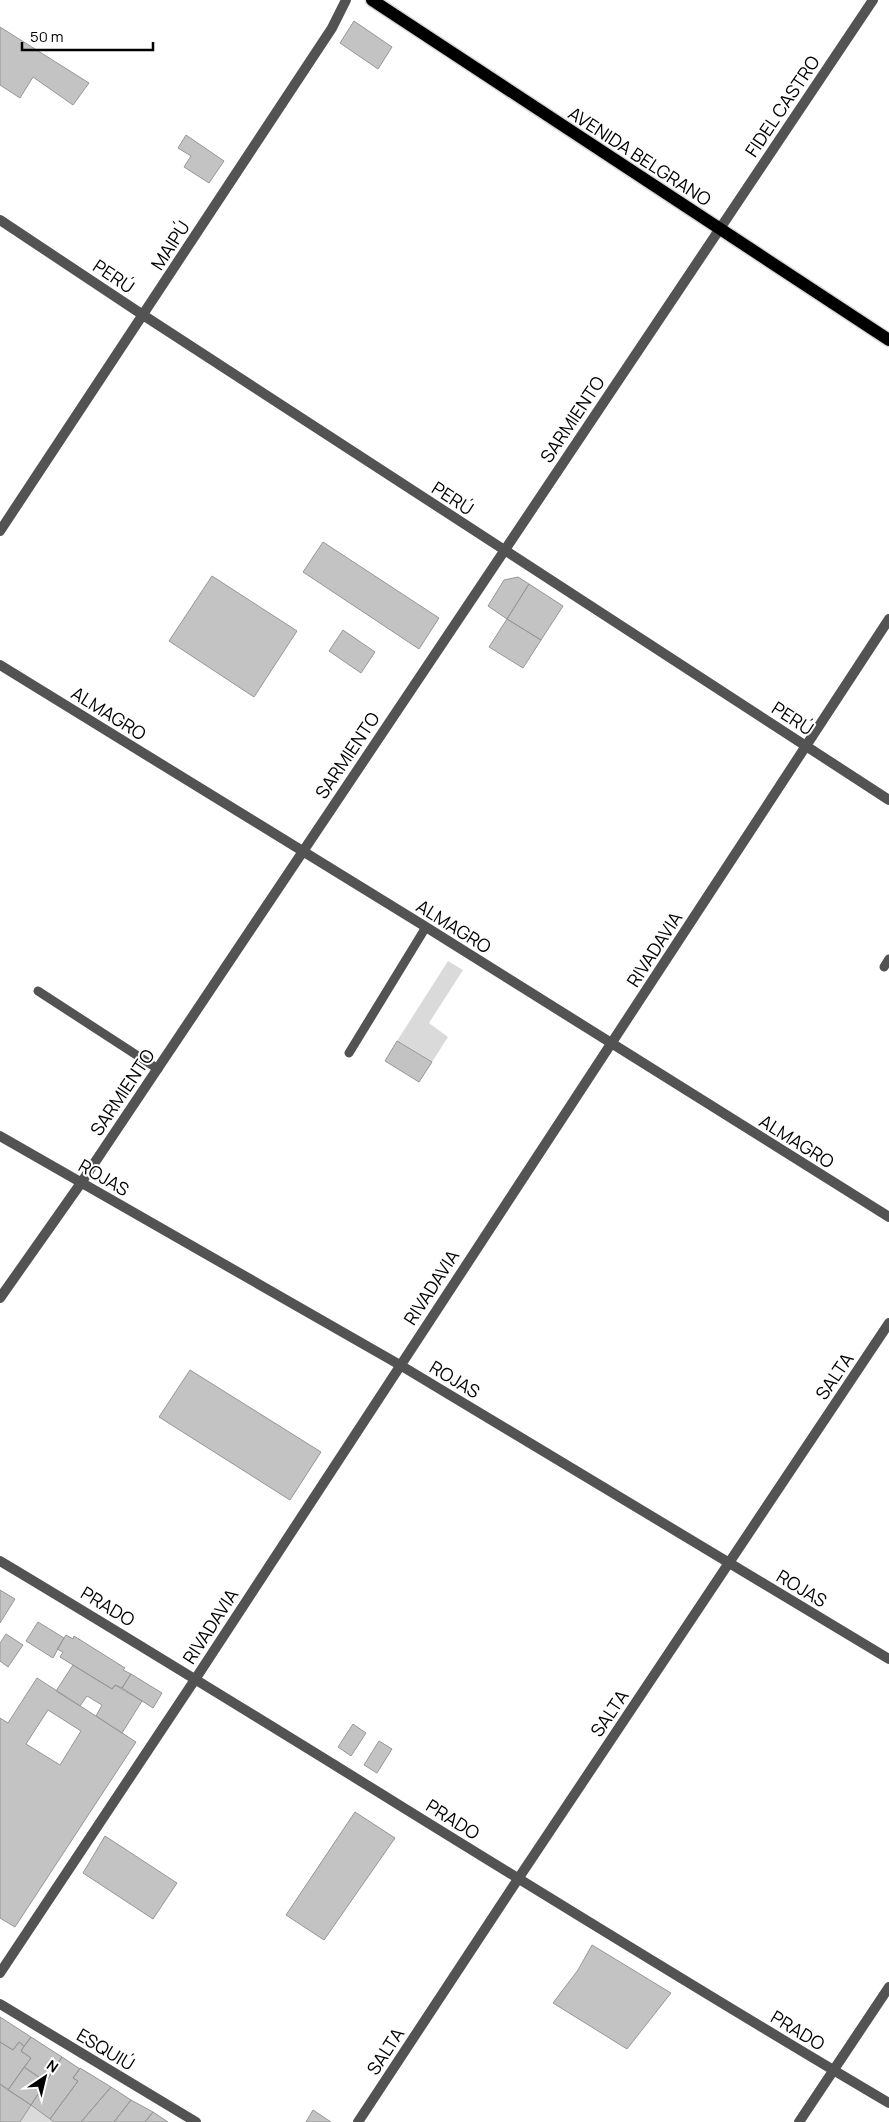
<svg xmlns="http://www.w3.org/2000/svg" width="889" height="2122" font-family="Manrope,sans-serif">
	<rect width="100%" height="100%" fill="#fff"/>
	<!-- green -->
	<path fill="#dadada" d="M448,961L463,970L429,1023L448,1037L432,1062L397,1041Z
		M31,2105L54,2122H20Z"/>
	<!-- building -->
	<path fill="#c3c3c3" stroke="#979797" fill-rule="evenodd" d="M354,21L392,47L378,69L340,43Z
		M0,27L89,83L73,105L33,77L20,98L0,85Z
		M186,135L224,161L209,183L184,167L191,156L178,148Z
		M323,542L439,618L419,649L303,572Z
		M212,576L297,631L254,697L169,641Z
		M518,577L529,584L507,619L488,606L504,580Z
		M529,584L563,606L541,640L507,619Z
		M507,619L541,640L523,668L489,647Z
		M343,630L375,652L361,673L329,651Z
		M397,1041L432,1062L419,1082L385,1061Z
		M190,1370L321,1452L290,1500L159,1417Z
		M0,1590L15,1599L0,1623Z
		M38,1622L64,1638L53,1658L26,1641Z
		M6,1634L23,1645L8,1667L0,1661V1643Z
		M66,1635L73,1639L74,1636L125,1668L123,1670L131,1674L122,1688L115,1685L112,1689L60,1657L63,1652L57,1649Z
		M73,1665L112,1689L115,1685L142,1701L122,1733L96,1716L102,1705L87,1696L80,1706L56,1691Z
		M131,1674L162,1693L153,1708L122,1688Z
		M37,1678L136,1742L15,1927L0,1918V1718L8,1723ZM48,1710L81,1731L60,1765L26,1744Z
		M353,1724L366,1733L351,1756L338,1747Z
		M379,1741L392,1749L377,1773L364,1765Z
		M355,1812L395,1838L324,1940L286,1915Z
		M105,1836L177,1883L153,1919L83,1873Z
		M592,1945L671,1993L627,2049L553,2003L578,1970Z
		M0,2017L31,2037L24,2046L19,2042L13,2050L0,2042Z
		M31,2037L62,2057L46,2082L24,2067L31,2058L21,2051Z
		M0,2042L13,2050L19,2042L24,2046L21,2051L31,2058L8,2090L0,2084Z
		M62,2057L80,2069L73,2078L78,2081L50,2119L31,2105Z
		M24,2067L46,2082L31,2105L8,2090Z
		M80,2068L111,2087L81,2122H54L50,2119L78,2081L73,2078Z
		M0,2084L31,2105L20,2122H0Z
		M111,2087L131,2100L114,2122H81Z
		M131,2100L153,2112L145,2122H114Z
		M313,2110L331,2122H306Z
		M153,2112L168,2122H145Z"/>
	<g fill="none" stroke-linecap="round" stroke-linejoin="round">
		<!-- primary casing -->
		<g stroke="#dbdbdb" stroke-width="15">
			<path id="primary" d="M372,0L889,340"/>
		</g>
		<!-- lane -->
		<path stroke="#535353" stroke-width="9" d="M884,967L889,959
			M38,991L158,1069
			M349,1053L426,927"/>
		<!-- street -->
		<path stroke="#535353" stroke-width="10" d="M0,220L143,315L889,800
			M0,531L332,28L346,0
			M0,665L426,927L889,1217
			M0,1136L400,1365L889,1659
			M0,1298L81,1183L873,0
			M0,1561C298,1739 590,1927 889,2103
			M0,1973L196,1678L889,619
			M0,2004L196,2122
			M358,2122L518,1879L889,1323
			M799,2122L889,1987"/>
		<!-- primary -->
		<use href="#primary" stroke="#000" stroke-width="12"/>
	</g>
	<g text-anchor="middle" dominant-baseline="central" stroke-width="4" stroke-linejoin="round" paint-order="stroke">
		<!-- street labels -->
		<g font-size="18" fill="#000" stroke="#fff">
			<text transform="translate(782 106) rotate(-56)">FIDEL CASTRO</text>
			<text transform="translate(640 156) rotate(33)">AVENIDA BELGRANO</text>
			<text transform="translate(170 245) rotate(-57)">MAIPÚ</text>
			<text transform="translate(114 276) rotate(34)">PERÚ</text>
			<text transform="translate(572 419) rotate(-56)">SARMIENTO</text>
			<text transform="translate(453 498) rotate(33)">PERÚ</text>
			<text transform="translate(109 713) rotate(32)">ALMAGRO</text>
			<text transform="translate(793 718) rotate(33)">PERÚ</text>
			<text transform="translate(347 755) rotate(-56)">SARMIENTO</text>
			<text transform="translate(454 926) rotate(32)">ALMAGRO</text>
			<text transform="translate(654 949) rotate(-57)">RIVADAVIA</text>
			<text transform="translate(122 1092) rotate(-56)">SARMIENTO</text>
			<text transform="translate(797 1141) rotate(32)">ALMAGRO</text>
			<text transform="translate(104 1177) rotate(30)">ROJAS</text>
			<text transform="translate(431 1287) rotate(-57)">RIVADAVIA</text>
			<text transform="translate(834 1376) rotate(-56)">SALTA</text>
			<text transform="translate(455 1379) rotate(31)">ROJAS</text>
			<text transform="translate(802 1588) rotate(31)">ROJAS</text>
			<text transform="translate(108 1606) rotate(31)">PRADO</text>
			<text transform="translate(210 1626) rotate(-57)">RIVADAVIA</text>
			<text transform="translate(609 1713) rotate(-56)">SALTA</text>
			<text transform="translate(453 1819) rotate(32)">PRADO</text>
			<text transform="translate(798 2030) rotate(31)">PRADO</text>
			<text transform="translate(106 2049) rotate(31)">ESQUIÚ</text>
			<text transform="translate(385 2051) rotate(-57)">SALTA</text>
		</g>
	</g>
	<!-- north arrow -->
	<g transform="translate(45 2077) rotate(35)" stroke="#ffffff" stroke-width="4" paint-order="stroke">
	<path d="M0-4L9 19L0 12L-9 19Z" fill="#000000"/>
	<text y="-8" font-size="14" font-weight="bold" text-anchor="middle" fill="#000000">N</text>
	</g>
	<!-- scale -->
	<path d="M22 42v8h131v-8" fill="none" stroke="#000000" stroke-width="2.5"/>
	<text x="30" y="42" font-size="15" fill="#000000" stroke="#ffffff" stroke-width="4" paint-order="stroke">50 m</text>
</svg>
